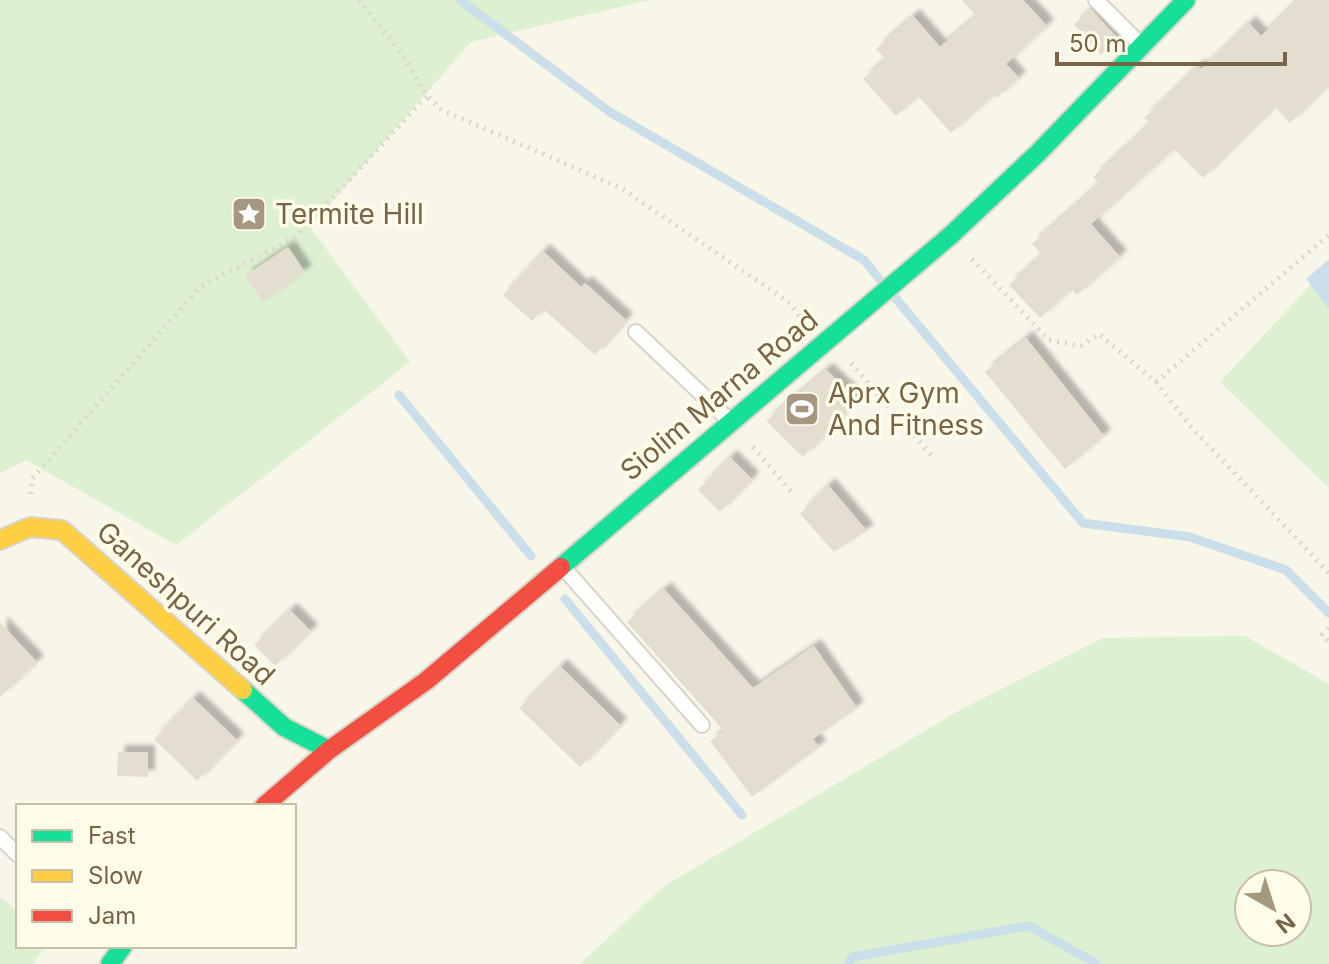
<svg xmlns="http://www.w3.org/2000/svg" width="1329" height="964" font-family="Inter,sans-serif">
	<defs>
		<filter id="shadow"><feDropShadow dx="7" dy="-7" stdDeviation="2" flood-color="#0004"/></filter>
	</defs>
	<rect width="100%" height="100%" fill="#f8f6e9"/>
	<!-- green -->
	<path fill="#def0d2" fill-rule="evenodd" d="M0,0H650L471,42L310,227L410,362L176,545L26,460L0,473Z
		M1329,265V488L1220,382Z
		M1245,636L1329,684V964H580L663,887L960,710L1103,638ZM1297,884V932H1249V884Z
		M0,897L18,911V946H47L32,964H0Z"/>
	<!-- water -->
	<path fill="#cadfe9" d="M1329,259V309L1306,279Z"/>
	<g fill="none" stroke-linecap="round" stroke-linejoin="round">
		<!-- stream -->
		<path stroke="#cadfe9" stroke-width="9" d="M460,0L610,112L864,260L881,281
			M893,295L1083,523L1190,537L1286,570L1329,613
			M399,395L531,556
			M565,599L742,815
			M848,964L852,957L1029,926L1097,964"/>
	</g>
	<!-- building -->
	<path fill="#e4ded0" filter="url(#shadow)" d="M962,0H1023L1047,26L1006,64L1019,78L997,98L994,95L951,133L918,96L896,116L863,79L885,59L876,49L913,16L940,47L976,16Z
		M1297,0H1329V85L1290,123L1275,107L1203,178L1174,149L1091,224L1120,257L1077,295L1072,289L1040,318L1009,285L1042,255L1032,244L1099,184L1093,177L1150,124L1144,118L1198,66L1201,69L1249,23L1261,36Z
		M1091,9L1118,39L1101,55L1074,24Z
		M288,247L305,272L263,302L245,276Z
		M543,251L581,287L585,283L626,320L595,355L543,309L532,321L503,295Z
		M1026,338L1104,436L1065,469L985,372Z
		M826,370L858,400L803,457L766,421Z
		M730,457L752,479L720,512L698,490Z
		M828,485L867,531L834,552L800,514Z
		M664,589L753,688L814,646L857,708L813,739L819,747L752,797L710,741L724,731L627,622Z
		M290,610L311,631L275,666L254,645Z
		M0,623L37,662L0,697Z
		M560,666L620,725L580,767L519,708Z
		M193,698L237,740L197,781L154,739Z
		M118,752H148V777L117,776Z"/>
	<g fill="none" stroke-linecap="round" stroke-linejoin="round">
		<!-- lane casing -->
		<g stroke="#d7d3c8" stroke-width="18">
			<path id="lane" d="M1096,0L1141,45
				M636,332L729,420
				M562,566L702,725
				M0,837L18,855"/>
		</g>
		<!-- fast casing -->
		<g stroke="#d7d3c7" stroke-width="22">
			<path id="fast" d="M561,567L951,235L1038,153L1186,0
				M243,690L284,727L329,750
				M110,964L123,946"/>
		</g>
		<!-- slow casing -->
		<g stroke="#d7d3c7" stroke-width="22">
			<path id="slow" d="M0,540L30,527L62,530L243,690"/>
		</g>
		<!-- jam casing -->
		<g stroke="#d7d3c7" stroke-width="22">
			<path id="jam" d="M264,806L329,750L426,681L561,567"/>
		</g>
		<!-- path -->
		<path stroke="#dad6cb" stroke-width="5" stroke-dasharray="2 6" stroke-linecap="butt" d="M359,0L402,54L427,96L442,110L621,188L774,292L791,304L801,319
			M972,259L1049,340L1081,346L1099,334L1156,382L1191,427L1329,573
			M851,363L932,456
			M1156,382L1329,235
			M753,447L795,496
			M31,494L32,479L200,287L297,236L427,96
			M1329,628L1322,635L1329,642"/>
		<!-- lane -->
		<use href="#lane" stroke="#fefefc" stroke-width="14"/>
		<!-- fast -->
		<use href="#fast" stroke="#16e098" stroke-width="18"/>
		<!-- slow -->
		<use href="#slow" stroke="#ffcf43" stroke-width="18"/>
		<!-- jam -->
		<use href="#jam" stroke="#f24e42" stroke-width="18"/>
	</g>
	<!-- icons -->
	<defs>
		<g id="sight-square" transform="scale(1.8)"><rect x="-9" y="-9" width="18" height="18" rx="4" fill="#a59780" stroke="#fffcea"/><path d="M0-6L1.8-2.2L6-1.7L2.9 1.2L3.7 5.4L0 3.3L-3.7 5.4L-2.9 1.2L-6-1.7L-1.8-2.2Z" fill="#fff"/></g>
		<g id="stadium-square" transform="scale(1.8)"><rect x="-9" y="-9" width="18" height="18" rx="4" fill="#a59780" stroke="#fffcea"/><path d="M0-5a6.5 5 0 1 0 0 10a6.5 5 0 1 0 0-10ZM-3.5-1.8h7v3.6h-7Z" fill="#fff"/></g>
	</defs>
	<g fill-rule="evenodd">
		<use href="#sight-square" x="249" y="214"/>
		<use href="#stadium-square" x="802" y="409"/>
	</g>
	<g text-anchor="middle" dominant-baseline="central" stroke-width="7" stroke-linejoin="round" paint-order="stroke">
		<!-- poi labels -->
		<g font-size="28" fill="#786447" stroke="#fffcea" text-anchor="start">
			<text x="275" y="214">Termite Hill</text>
			<text x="828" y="393">Aprx Gym<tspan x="828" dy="32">And Fitness</tspan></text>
		</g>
		<!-- street labels -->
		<g font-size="28" fill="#786447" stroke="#fffcea">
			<text transform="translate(719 395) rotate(-40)">Siolim Marna Road</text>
			<text transform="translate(186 603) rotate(42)">Ganeshpuri Road</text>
		</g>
	</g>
	<!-- legend -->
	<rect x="16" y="804" width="280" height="144" fill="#fffcea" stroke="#c9bfa9" stroke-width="2"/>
	<rect x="32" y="830" width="40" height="12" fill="#16e098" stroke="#c9bfa9" stroke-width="2"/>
	<text x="88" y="844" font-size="24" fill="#786447">Fast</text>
	<rect x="32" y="870" width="40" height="12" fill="#ffcf43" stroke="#c9bfa9" stroke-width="2"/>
	<text x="88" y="884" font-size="24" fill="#786447">Slow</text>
	<rect x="32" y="910" width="40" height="12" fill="#f24e42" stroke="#c9bfa9" stroke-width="2"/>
	<text x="88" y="924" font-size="24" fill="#786447">Jam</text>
	<!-- north arrow -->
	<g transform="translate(1273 908) rotate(141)"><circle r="38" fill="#fffcea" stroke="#c9bfa9" stroke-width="2"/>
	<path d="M0-6L14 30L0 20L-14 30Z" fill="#a59780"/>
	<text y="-12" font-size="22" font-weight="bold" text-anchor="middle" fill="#786447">N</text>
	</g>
	<!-- scale -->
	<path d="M1057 52v12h228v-12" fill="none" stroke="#786447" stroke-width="4"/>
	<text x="1069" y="52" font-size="24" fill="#786447" stroke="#fffcea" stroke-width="6" paint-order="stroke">50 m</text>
</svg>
